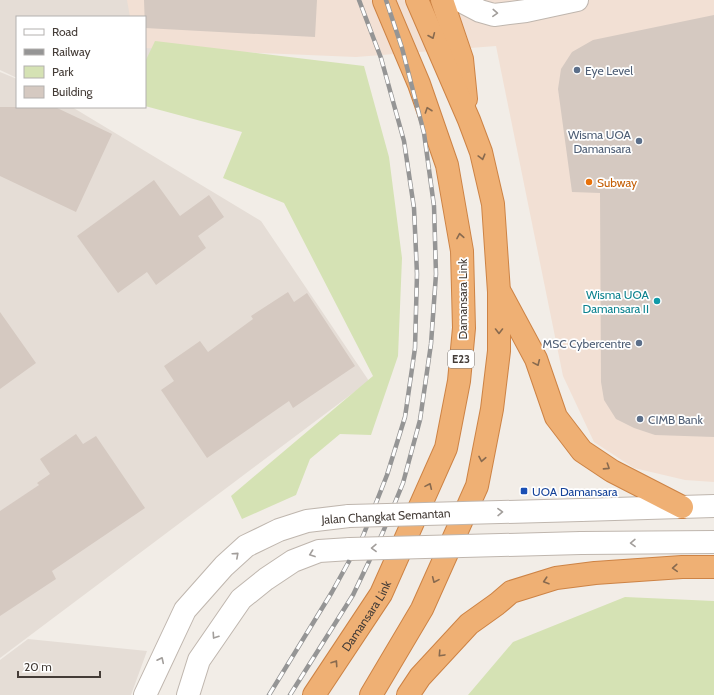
<svg xmlns="http://www.w3.org/2000/svg" width="714" height="695" font-family="Cabin,sans-serif">
	<rect width="100%" height="100%" fill="#f2ede7"/>
	<!-- residential -->
	<path fill="#e5ddd6" d="M0,0H326L145,71V17H17V78L0,70Z
		M0,72L17,79V107H72L261,221L369,381L0,658Z
		M28,639L147,651L131,695H0V660Z"/>
	<!-- commercial -->
	<path fill="#f2e0d4" d="M127,0H714V482L685,480L634,468L594,442L563,376L496,46L356,57L145,48V17H130Z"/>
	<!-- green -->
	<path fill="#d5e2b4" d="M155,41L364,66L389,157L402,258L398,356L371,435L340,434L310,459L296,495L242,519L231,496L373,376L284,203L223,178L242,132L145,106V62Z
		M625,597L714,601V695H468L513,642Z"/>
	<!-- building -->
	<path fill="#d5c9c1" d="M144,0H317L315,37L145,28Z
		M714,15V437L655,435L634,428L616,419L604,400L601,382L600,193L572,192L558,89L561,69L572,52L593,40Z
		M0,107H55L112,134L76,212L0,176Z
		M154,180L180,216L209,195L224,217L198,236L206,248L156,285L147,272L118,293L77,236Z
		M288,292L294,302L307,293L355,366L293,408L289,401L207,458L161,390L174,381L164,366L200,341L208,352L253,319L251,316Z
		M0,312L36,363L0,389Z
		M76,434L83,444L96,436L145,508L52,571L56,579L0,616V511L39,485L37,483L50,474L40,459Z"/>
	<g fill="none" stroke-linecap="round" stroke-linejoin="round">
		<!-- minor casing -->
		<g stroke="#bfb6ae" stroke-width="24">
			<path id="minor" d="M459,0L480,11L494,15L526,11L577,0
				M581,510L714,506
				M581,543L714,542
				M145,695L185,610L224,566L246,546L279,530L307,521L349,516
				M188,695L199,660L241,599L266,579L293,561L319,551L350,549"/>
		</g>
		<!-- motorway casing -->
		<g stroke="#cd8345" stroke-width="24">
			<g id="motorway">
				<path d="M442,0L462,59L466,99"/>
				<path d="M501,294L536,359L556,417L582,451L612,471L682,507"/>
				<path id="s1" d="M314,695L381,594L446,448L459,381L464,328L462,251L447,165L419,84L384,1"/>
				<path d="M371,695L422,609L477,486L492,409L499,351V292L493,204L481,152L469,120L417,0"/>
				<path d="M408,695L420,677L469,624L497,604L511,592L556,578L595,573L682,567H714"/>
			</g>
		</g>
		<!-- minor -->
		<use href="#minor" stroke="#fff" stroke-width="22"/>
		<!-- motorway -->
		<use href="#motorway" stroke="#efb074" stroke-width="22"/>
		<!-- rail casing -->
		<g stroke="#959595" stroke-width="4.5">
			<path id="rail" d="M269,695L332,592L363,536L387,475L405,417L415,348L417,274L414,208L404,141L381,58L359,0
				M290,695L353,595L383,532L403,483L420,420L431,344L436,274L434,206L424,133L402,48L386,0"/>
		</g>
		<!-- rail -->
		<use href="#rail" stroke="#fff" stroke-width="3" stroke-dasharray="9" stroke-linecap="butt"/>
		<!-- minor-bridge casing -->
		<g stroke="#bfb6ae" stroke-width="24" stroke-linecap="butt">
			<path id="minor-bridge" d="M349,516L581,510
				M350,549L581,543"/>
		</g>
		<!-- minor-bridge -->
		<use href="#minor-bridge" stroke="#fff" stroke-width="22"/>
	</g>
	<!-- one-way arrows -->
	<defs><path id="oneway-chevron" d="M-2-3.5L2.5 0L-2 3.5" fill="none" stroke-width="1.6" stroke-linecap="round" stroke-linejoin="round"/></defs>
	<g stroke="#a29e9b">
		<use href="#oneway-chevron" transform="translate(495 13) rotate(3)"/>
		<use href="#oneway-chevron" transform="translate(500 512) rotate(-1)"/>
		<use href="#oneway-chevron" transform="translate(633 543) rotate(179)"/>
		<use href="#oneway-chevron" transform="translate(374 548) rotate(179)"/>
		<use href="#oneway-chevron" transform="translate(312 554) rotate(160)"/>
		<use href="#oneway-chevron" transform="translate(236 555) rotate(-42)"/>
		<use href="#oneway-chevron" transform="translate(215 636) rotate(124)"/>
		<use href="#oneway-chevron" transform="translate(161 660) rotate(-64)"/>
	</g>
	<g stroke="#886a4f">
		<use href="#oneway-chevron" transform="translate(432 36) rotate(67)"/>
		<use href="#oneway-chevron" transform="translate(428 110) rotate(-109)"/>
		<use href="#oneway-chevron" transform="translate(482 157) rotate(75)"/>
		<use href="#oneway-chevron" transform="translate(460 236) rotate(-100)"/>
		<use href="#oneway-chevron" transform="translate(499 331) rotate(90)"/>
		<use href="#oneway-chevron" transform="translate(537 363) rotate(66)"/>
		<use href="#oneway-chevron" transform="translate(482 459) rotate(101)"/>
		<use href="#oneway-chevron" transform="translate(607 467) rotate(33)"/>
		<use href="#oneway-chevron" transform="translate(429 486) rotate(-66)"/>
		<use href="#oneway-chevron" transform="translate(675 568) rotate(176)"/>
		<use href="#oneway-chevron" transform="translate(435 580) rotate(114)"/>
		<use href="#oneway-chevron" transform="translate(546 581) rotate(162)"/>
		<use href="#oneway-chevron" transform="translate(441 654) rotate(133)"/>
		<use href="#oneway-chevron" transform="translate(335 663) rotate(-56)"/>
	</g>
	<!-- markers -->
	<g fill="#5c6f8a" stroke="#fff" stroke-width="1.5">
		<circle cx="577" cy="70" r="4"/>
		<circle cx="639" cy="141" r="4"/>
		<circle cx="639" cy="343" r="4"/>
		<circle cx="640" cy="419" r="4"/>
	</g>
	<circle fill="#e8710a" stroke="#fff" stroke-width="1.5" cx="589" cy="182" r="4"/>
	<circle fill="#0f9aa8" stroke="#fff" stroke-width="1.5" cx="657" cy="301" r="4"/>
	<rect fill="#1a4fb4" stroke="#fff" stroke-width="1.5" x="520" y="487" width="8" height="8" rx="2"/>
	<g text-anchor="middle" dominant-baseline="central" stroke-width="3.5" stroke-linejoin="round" paint-order="stroke">
		<!-- shield labels -->
		<rect fill="#fff" stroke="#7c7673" stroke-width="1" x="448" y="350" width="26" height="18" rx="3"/>
		<g font-size="11" font-weight="bold" fill="#443c37">
			<text x="461" y="359">E23</text>
		</g>
		<!-- service labels -->
		<g font-size="12" fill="#4e5e75" stroke="#fff" text-anchor="start">
			<text x="585" y="70">Eye Level</text>
			<text x="631" y="134" text-anchor="end">Wisma UOA<tspan x="631" dy="14">Damansara</tspan></text>
			<text x="631" y="343" text-anchor="end">MSC Cybercentre</text>
			<text x="648" y="419">CIMB Bank</text>
		</g>
		<!-- food labels -->
		<g font-size="12" fill="#c56008" stroke="#fff" text-anchor="start">
			<text x="597" y="182">Subway</text>
		</g>
		<!-- culture labels -->
		<g font-size="12" fill="#0d838f" stroke="#fff" text-anchor="end">
			<text x="649" y="294">Wisma UOA<tspan x="649" dy="14">Damansara II</tspan></text>
		</g>
		<!-- street labels -->
		<g font-size="12" fill="#443c37" stroke="#fff">
			<text transform="translate(462 299) rotate(-90)">Damansara Link</text>
			<text transform="translate(386 516) rotate(-3)">Jalan Changkat Semantan</text>
			<text stroke="none"><textPath href="#s1" startOffset="95">Damansara Link</textPath></text>
		</g>
		<!-- transit labels -->
		<g font-size="12" fill="#164399" stroke="#fff" text-anchor="start">
			<text x="532" y="491">UOA Damansara</text>
		</g>
	</g>
	<!-- legend -->
	<rect x="16" y="16" width="130" height="92" fill="#ffffff" stroke="#b4b1af"/>
	<rect x="24" y="29" width="20" height="6" fill="#ffffff" stroke="#b4b1af"/>
	<text x="52" y="36" font-size="12" fill="#443c37">Road</text>
	<rect x="24" y="49" width="20" height="6" fill="#959595" stroke="#b4b1af"/>
	<text x="52" y="56" font-size="12" fill="#443c37">Railway</text>
	<rect x="24" y="66" width="20" height="12" fill="#d5e2b4" stroke="#b4b1af"/>
	<text x="52" y="76" font-size="12" fill="#443c37">Park</text>
	<rect x="24" y="86" width="20" height="12" fill="#d5c9c1" stroke="#b4b1af"/>
	<text x="52" y="96" font-size="12" fill="#443c37">Building</text>
	<!-- scale -->
	<path d="M18 671v6h82v-6" fill="none" stroke="#443c37" stroke-width="2"/>
	<text x="24" y="671" font-size="12" fill="#443c37" stroke="#ffffff" stroke-width="3" paint-order="stroke">20 m</text>
</svg>
